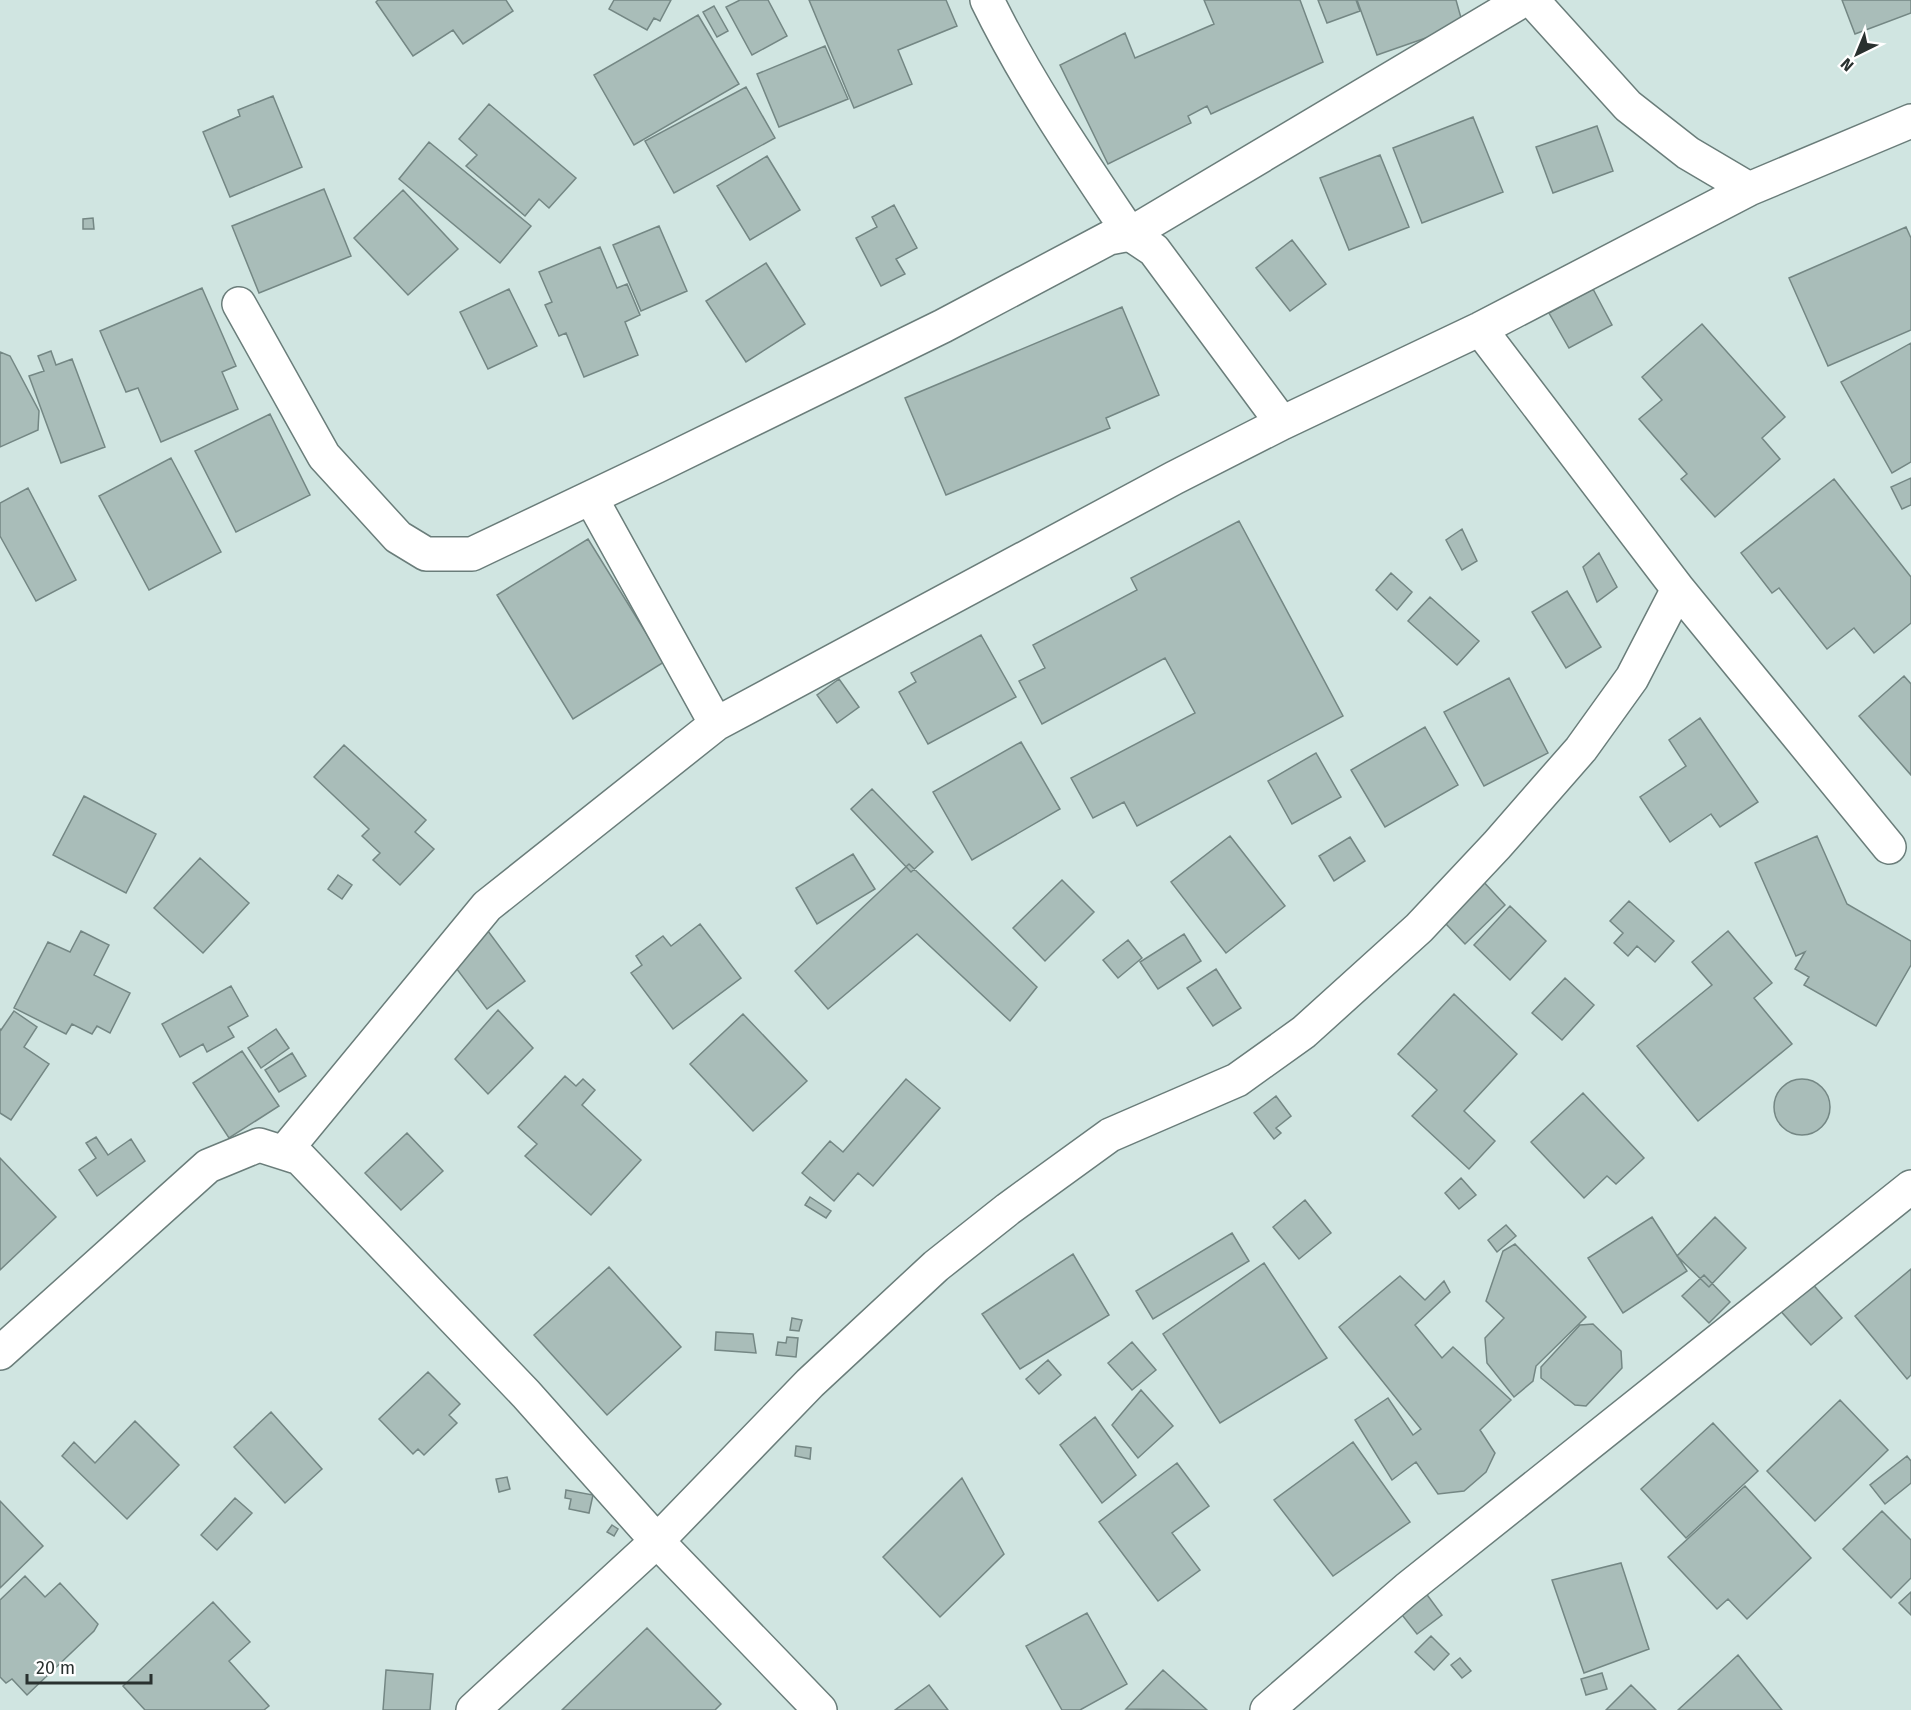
<svg xmlns="http://www.w3.org/2000/svg" width="1911" height="1710" font-family="'Fira Sans',sans-serif">
	<rect width="100%" height="100%" fill="#d0e5e1"/>
	<!-- building -->
	<path fill="#a9bdb9" stroke="#748784" stroke-width="1.5" d="M378,0H506L513,11L463,44L453,30L413,56L376,2Z
		M614,0H671L660,21L654,18L647,30L609,9Z
		M740,0H768L787,36L752,55L726,7Z
		M809,0H946L957,26L898,50L912,84L854,108Z
		M1204,0H1300L1323,62L1211,114L1207,106L1188,116L1191,123L1108,164L1060,65L1125,33L1135,58L1214,24Z
		M1318,0H1356L1360,11L1327,23Z
		M1357,0H1456L1463,25L1377,55Z
		M1842,0H1911V13L1855,34Z
		M714,6L728,31L717,37L703,12Z
		M698,15L739,84L634,145L594,75Z
		M825,46L848,99L779,127L757,74Z
		M746,87L775,138L674,193L645,141Z
		M273,96L302,167L230,197L203,132L240,116L238,110Z
		M489,104L576,178L549,208L539,199L525,216L466,166L477,155L459,139Z
		M1473,117L1503,192L1422,223L1393,148Z
		M1597,126L1613,171L1553,193L1536,147Z
		M429,142L531,226L500,263L399,179Z
		M1380,155L1409,227L1349,250L1320,178Z
		M767,156L800,210L750,240L717,186Z
		M324,189L351,256L259,293L232,226Z
		M403,190L458,249L408,295L354,238Z
		M894,205L917,248L896,259L905,274L881,286L856,238L877,227L872,217Z
		M93,218L94,229H83V219Z
		M659,226L687,291L641,311L613,245Z
		M1906,227L1911,238V330L1828,366L1789,278Z
		M1292,240L1326,284L1290,311L1256,268Z
		M600,247L617,288L627,284L640,315L625,322L638,355L584,377L566,333L559,336L545,305L552,302L539,272Z
		M766,263L805,324L746,362L706,301Z
		M202,288L236,366L222,372L238,409L161,442L138,388L126,392L100,331Z
		M509,289L537,346L488,369L460,312Z
		M1593,289L1612,325L1569,348L1549,313Z
		M1122,307L1159,395L1106,418L1110,428L946,495L905,398Z
		M1702,324L1785,417L1762,438L1780,459L1715,517L1681,479L1687,474L1639,419L1662,400L1642,377Z
		M1911,343V462L1892,473L1841,382Z
		M51,351L56,365L72,359L105,447L61,463L29,376L44,371L38,356Z
		M0,352L10,356L39,411L38,430L0,447Z
		M270,414L310,495L236,532L195,451Z
		M171,458L221,552L149,590L99,496Z
		M1911,478V505L1902,509L1891,487Z
		M1834,479L1911,577V623L1874,653L1854,628L1827,649L1779,588L1772,593L1741,553Z
		M28,488L76,580L36,601L0,536V503Z
		M1239,521L1343,716L1137,826L1124,802L1093,818L1071,778L1195,713L1165,658L1042,724L1019,681L1045,668L1033,645L1137,590L1131,578Z
		M1462,529L1477,561L1462,570L1446,540Z
		M588,539L664,662L573,719L497,595Z
		M1599,553L1617,587L1597,602L1583,567Z
		M1391,573L1412,592L1397,610L1376,590Z
		M1567,591L1601,647L1566,668L1532,612Z
		M1430,597L1479,641L1457,665L1408,621Z
		M981,635L1016,697L928,744L899,692L916,682L911,673Z
		M1904,676L1911,684V775L1859,716Z
		M1509,678L1548,753L1484,786L1444,712Z
		M839,679L859,707L837,723L817,695Z
		M1700,718L1758,802L1720,827L1711,814L1670,842L1640,797L1686,766L1669,740Z
		M1425,727L1458,785L1385,827L1351,770Z
		M1021,742L1060,809L972,860L933,792Z
		M344,745L426,820L415,832L434,849L400,885L373,860L380,853L362,836L369,829L314,777Z
		M1316,753L1341,797L1292,824L1268,781Z
		M872,789L933,852L911,872L851,809Z
		M84,796L156,834L126,893L53,855Z
		M1230,836L1285,906L1226,953L1171,882Z
		M1817,836L1847,904L1911,941V965L1876,1026L1804,985L1809,977L1795,969L1805,952L1796,956L1755,863Z
		M1350,837L1365,861L1334,881L1319,856Z
		M853,854L875,889L817,924L796,888Z
		M200,858L249,903L203,953L154,908Z
		M909,864L1037,987L1010,1021L917,934L828,1009L795,971Z
		M1468,865L1505,905L1465,944L1427,904Z
		M338,875L352,885L342,899L328,889Z
		M1062,880L1094,912L1045,961L1013,928Z
		M1629,901L1674,941L1655,962L1637,946L1628,956L1614,943L1623,933L1610,921Z
		M1510,906L1546,941L1510,980L1474,945Z
		M700,924L741,978L673,1029L631,973L642,965L636,956L663,936L671,946Z
		M485,927L525,981L487,1009L447,956Z
		M81,931L109,945L94,975L130,993L110,1033L97,1026L92,1034L72,1024L66,1034L14,1008L48,942L70,952Z
		M1728,931L1772,983L1754,998L1792,1044L1698,1121L1637,1046L1712,985L1692,962Z
		M1184,934L1201,961L1158,989L1140,962Z
		M1128,940L1142,958L1118,978L1103,960Z
		M1216,969L1241,1008L1213,1026L1187,988Z
		M1565,978L1594,1005L1562,1040L1532,1013Z
		M231,986L248,1016L228,1027L234,1037L207,1052L203,1044L180,1057L162,1024Z
		M1454,994L1517,1054L1464,1111L1495,1141L1469,1169L1412,1116L1437,1090L1398,1054Z
		M498,1010L533,1048L488,1094L455,1059Z
		M14,1011L37,1027L24,1047L49,1064L11,1120L0,1113V1029L1,1030Z
		M743,1014L807,1081L753,1131L690,1064Z
		M276,1029L289,1048L261,1068L248,1048Z
		M242,1051L279,1106L229,1138L193,1083Z
		M292,1053L306,1076L279,1092L265,1070Z
		M565,1076L576,1086L583,1079L595,1090L582,1105L641,1160L591,1215L525,1156L537,1144L518,1127Z
		M906,1079L940,1108L873,1186L858,1173L834,1201L802,1173L830,1141L843,1152Z
		M1774 1107a28 28 0 1 1 56 0a28 28 0 1 1-56 0Z
		M1583,1093L1644,1158L1616,1184L1607,1176L1584,1198L1531,1142Z
		M1276,1096L1291,1116L1276,1128L1281,1133L1274,1139L1254,1113Z
		M407,1133L443,1171L401,1210L365,1173Z
		M96,1137L108,1155L131,1139L145,1161L97,1196L79,1170L96,1158L86,1143Z
		M0,1158L56,1217L0,1270Z
		M1461,1178L1476,1195L1459,1209L1445,1193Z
		M810,1197L831,1211L826,1218L805,1205Z
		M1305,1200L1331,1233L1299,1259L1273,1227Z
		M1652,1217L1687,1271L1623,1313L1588,1258Z
		M1715,1217L1746,1248L1709,1287L1677,1256Z
		M1506,1225L1516,1236L1497,1252L1488,1240Z
		M1232,1233L1249,1261L1153,1319L1136,1291Z
		M1515,1244L1586,1317L1536,1366L1533,1381L1514,1397L1487,1363L1485,1338L1504,1318L1486,1301L1503,1251Z
		M1073,1254L1109,1315L1020,1369L982,1314Z
		M1264,1263L1327,1358L1220,1423L1163,1334Z
		M609,1267L681,1347L607,1415L534,1335Z
		M1911,1269V1375L1907,1379L1855,1316Z
		M1704,1275L1730,1302L1709,1323L1682,1296Z
		M1400,1276L1425,1300L1444,1281L1450,1292L1415,1325L1442,1358L1453,1347L1511,1400L1480,1430L1495,1453L1486,1472L1464,1491L1438,1494L1416,1462L1392,1480L1355,1420L1388,1398L1413,1435L1421,1429L1339,1327Z
		M1810,1281L1842,1318L1811,1345L1778,1308Z
		M792,1318L802,1320L799,1331L790,1330Z
		M1593,1324L1621,1351L1622,1368L1586,1406L1575,1405L1541,1378V1367L1580,1325Z
		M716,1332L753,1334L756,1353L715,1350Z
		M787,1337L798,1338L796,1357L776,1355L778,1342L786,1343Z
		M1132,1342L1156,1370L1132,1390L1108,1363Z
		M1048,1360L1061,1375L1039,1394L1026,1379Z
		M428,1372L460,1404L449,1415L457,1423L424,1455L418,1449L413,1454L379,1419Z
		M1141,1390L1173,1426L1138,1458L1112,1425Z
		M1840,1400L1888,1450L1815,1521L1767,1471Z
		M271,1412L322,1469L285,1503L234,1447Z
		M1095,1417L1136,1475L1102,1503L1060,1445Z
		M135,1421L179,1465L127,1519L62,1456L74,1442L95,1463Z
		M1713,1423L1758,1471L1686,1538L1641,1489Z
		M1353,1442L1410,1522L1333,1576L1274,1500Z
		M796,1446L811,1448L810,1459L795,1456Z
		M1907,1456L1911,1461V1483L1885,1504L1870,1485Z
		M1177,1463L1209,1506L1172,1533L1200,1570L1158,1601L1099,1522Z
		M507,1477L510,1489L499,1492L496,1479Z
		M962,1478L1004,1554L940,1617L883,1557Z
		M1745,1486L1811,1558L1747,1619L1728,1599L1717,1609L1668,1557Z
		M566,1490L593,1495L589,1513L569,1509L571,1499L565,1498Z
		M235,1498L252,1513L217,1550L201,1535Z
		M0,1501L43,1546L0,1588Z
		M1882,1511L1911,1540V1578L1891,1598L1843,1549Z
		M612,1525L618,1529L614,1536L607,1532Z
		M1621,1563L1649,1649L1584,1673L1552,1580Z
		M25,1576L45,1597L60,1583L98,1624L94,1631L27,1695L12,1679L6,1683L0,1677V1600Z
		M1425,1592L1442,1615L1417,1634L1399,1611Z
		M1911,1592V1615L1899,1603Z
		M213,1602L250,1642L229,1661L269,1706L264,1710H145L123,1686Z
		M1087,1613L1127,1684L1080,1710H1062L1026,1646Z
		M647,1628L721,1704L715,1710H562Z
		M1431,1636L1449,1654L1434,1670L1415,1652Z
		M1738,1655L1782,1710H1678Z
		M1460,1658L1471,1671L1462,1678L1451,1665Z
		M386,1670L433,1674L430,1710H383Z
		M1163,1670L1207,1710L1126,1709Z
		M1602,1673L1607,1689L1586,1695L1581,1679Z
		M929,1685L948,1710H895Z
		M1631,1685L1656,1710H1606Z"/>
	<g fill="none" stroke-linecap="round" stroke-linejoin="round">
		<!-- street casing -->
		<g stroke="#6a7d7a" stroke-width="36">
			<path id="street" d="M987,0C1027,82 1079,158 1130,234L1523,0
				M1532,0L1628,106L1688,153L1749,189
				M239,304L324,456L398,537L426,554H472L657,466L943,326L1109,238L1130,234L1154,250L1282,423
				M1678,589L1889,847
				M716,724L1174,478L1282,423L1480,329L1749,189L1911,121
				M300,1158L285,1151L487,906L716,724L591,498
				M0,1353L208,1166L259,1145L300,1158L526,1394L657,1541L820,1710
				M473,1710L657,1541L810,1383L936,1266L1008,1209L1110,1135L1237,1080L1304,1032L1419,928L1497,845L1581,749L1632,678L1678,589L1480,329
				M1267,1710L1407,1589L1911,1187"/>
		</g>
		<!-- street -->
		<use href="#street" stroke="#fff" stroke-width="33"/>
	</g>
	<!-- north arrow -->
	<g transform="translate(1857 54) rotate(223)" stroke="#ffffff" stroke-width="4.5" paint-order="stroke">
	<path d="M0-4.5L10 22L0 15L-10 22Z" fill="#29312f"/>
	<text y="-9" font-size="16" font-weight="bold" text-anchor="middle" fill="#29312f">N</text>
	</g>
	<!-- scale -->
	<path d="M27 1674v9h124v-9" fill="none" stroke="#29312f" stroke-width="3"/>
	<text x="36" y="1674" font-size="18" fill="#29312f" stroke="#ffffff" stroke-width="4.5" paint-order="stroke">20 m</text>
</svg>
